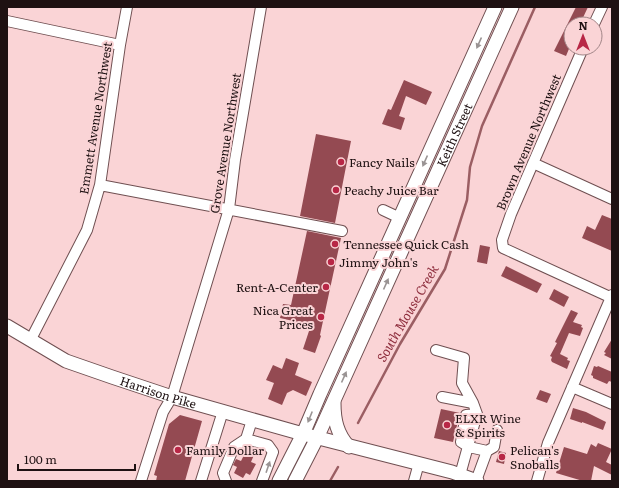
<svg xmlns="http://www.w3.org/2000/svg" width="619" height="488" font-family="Literata,serif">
	<rect width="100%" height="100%" fill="#fad4d6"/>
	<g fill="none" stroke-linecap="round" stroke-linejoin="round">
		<!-- stream -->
		<path stroke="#9b5e63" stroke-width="2.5" d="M358,423L400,344L445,269L467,200L470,167L482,126L535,7
			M330,481L338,467"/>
	</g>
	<!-- building -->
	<path fill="#944a52" d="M576,7H588L580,24H571V44L566,56L554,51Z
		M404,80L432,92L426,105L406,96L399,116L405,118L401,130L382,124L388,109L391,110Z
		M316,134L351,141L335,223L300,216Z
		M602,215L612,219V251L582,238L587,226L595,230Z
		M307,231L341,238L320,335L321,336L315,353L303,349L311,325L280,318L283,304L291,305Z
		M480,245L490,247L487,264L477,262Z
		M506,266L542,284L537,293L501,276Z
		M554,289L569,297L564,307L549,299Z
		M571,310L578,313L573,322L582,325L581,327L583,328L580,336L569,333L560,354L568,358L567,360L570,361L567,369L552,362L551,360L552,357L550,356L557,343L555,342Z
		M612,339V359L604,355L606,353L604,352Z
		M286,358L299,363L295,375L312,382L306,396L293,390L287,393L282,405L268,399L274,383L266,380L273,365L282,369Z
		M594,366L597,367L598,366L612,372V382L609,381L607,384L593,378V376L591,375Z
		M540,390L551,394L547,403L536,399Z
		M573,408L586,412L606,422L603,430L582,422V423L570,419Z
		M441,409L460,413L453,442L434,438Z
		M180,415L202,421L185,481H156L157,476L154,475L169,424Z
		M598,443L612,449L606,462L612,465V475L594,466L591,481H583L556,473L564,447L587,454L591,444L596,447Z
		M246,451L254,455L251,462L256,464L250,475L246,473L243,478L234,473L237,467L233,465L236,459L241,461Z
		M499,451L506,453L504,464L496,462Z"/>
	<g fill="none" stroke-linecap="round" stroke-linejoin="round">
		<!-- minor casing -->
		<g stroke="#6f4f51" stroke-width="12">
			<path id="minor" d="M7,21L120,45
				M594,24L602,7
				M583,48L511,214L502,240L503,248L612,298
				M533,163L612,199
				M100,185L342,231
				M383,210L400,218
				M31,339L87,230L100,185L120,45L127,7
				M436,350L464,358L462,383L473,403
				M572,387L612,404
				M442,397L473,403L477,414L460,475
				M252,420L246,439L268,445L273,452L262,481
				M487,451L494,447L497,430
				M141,481L163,412L172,397L229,209L235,160L261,7
				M201,481L223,411
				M226,481L223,473L234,447L246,439
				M414,481L419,463
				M476,481L487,451L469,447L461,442L466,415L477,414
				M537,481L548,443L612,295"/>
		</g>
		<!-- major casing -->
		<g stroke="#6f4f51" stroke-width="15">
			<g id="major">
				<path id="s1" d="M7,326L66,361L112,377L172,397L303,434L452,472L477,481"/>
				<path d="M334,403C334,420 337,434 349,447"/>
				<path d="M279,481L303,434L320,394L495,7"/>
				<path id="s2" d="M295,481L317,438L512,7"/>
			</g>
		</g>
		<!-- minor -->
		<use href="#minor" stroke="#fff" stroke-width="10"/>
		<!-- major -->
		<use href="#major" stroke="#fff" stroke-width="13"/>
	</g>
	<!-- one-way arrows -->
	<defs><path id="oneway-solid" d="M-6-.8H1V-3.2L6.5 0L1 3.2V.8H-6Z"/></defs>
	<g fill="#9a9494">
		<use href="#oneway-solid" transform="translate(479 43) rotate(114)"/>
		<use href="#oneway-solid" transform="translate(425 161) rotate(114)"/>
		<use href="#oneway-solid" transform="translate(386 284) rotate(-66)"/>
		<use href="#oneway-solid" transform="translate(344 377) rotate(-66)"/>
		<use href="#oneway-solid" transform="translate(310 417) rotate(112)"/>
		<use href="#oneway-solid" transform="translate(268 467) rotate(-71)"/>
	</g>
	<!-- markers -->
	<g fill="#b82746" stroke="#fad4d6" stroke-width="1.5">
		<circle cx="341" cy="162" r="4"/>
		<circle cx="336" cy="190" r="4"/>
		<circle cx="335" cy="244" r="4"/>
		<circle cx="331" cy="262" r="4"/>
		<circle cx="326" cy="287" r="4"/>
		<circle cx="321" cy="317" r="4"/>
		<circle cx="447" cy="425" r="4"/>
		<circle cx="178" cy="450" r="4"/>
		<circle cx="502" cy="457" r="4"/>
	</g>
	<g text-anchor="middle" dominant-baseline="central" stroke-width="4" stroke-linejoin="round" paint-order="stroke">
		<!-- street labels -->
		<g font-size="12" fill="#1e1112" stroke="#fad4d6">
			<text transform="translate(95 118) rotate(-81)">Emmett Avenue Northwest</text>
			<text stroke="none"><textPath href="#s2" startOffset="381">Keith Street</textPath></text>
			<text transform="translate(528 142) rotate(-67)">Brown Avenue Northwest</text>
			<text transform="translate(225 143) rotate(-81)">Grove Avenue Northwest</text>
			<text stroke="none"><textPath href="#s1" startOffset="166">Harrison Pike</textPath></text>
		</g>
		<!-- poi labels -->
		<g font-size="12" fill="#1e1112" stroke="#fad4d6" text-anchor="start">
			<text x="349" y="162">Fancy Nails</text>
			<text x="344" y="190">Peachy Juice Bar</text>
			<text x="343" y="244">Tennessee Quick Cash</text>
			<text x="339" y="262">Jimmy John's</text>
			<text x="318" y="287" text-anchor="end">Rent-A-Center</text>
			<text x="313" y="310" text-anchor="end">Nica Great<tspan x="313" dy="14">Prices</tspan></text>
			<text x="455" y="418">ELXR Wine<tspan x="455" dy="14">&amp; Spirits</tspan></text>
			<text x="186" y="450">Family Dollar</text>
			<text x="510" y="450">Pelican's<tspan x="510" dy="14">Snoballs</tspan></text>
		</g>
		<!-- water labels -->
		<g font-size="13" font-style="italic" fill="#8e2e3d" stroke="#fad4d6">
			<text transform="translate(407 313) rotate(-60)">South Mouse Creek</text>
		</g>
	</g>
	<!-- border -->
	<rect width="619" height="488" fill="none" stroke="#1e1112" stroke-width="16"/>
	<!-- north arrow -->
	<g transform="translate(583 36)"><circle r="19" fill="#fad4d6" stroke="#a28688"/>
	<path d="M0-3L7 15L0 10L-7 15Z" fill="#b82746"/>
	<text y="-6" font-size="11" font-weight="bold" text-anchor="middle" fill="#1e1112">N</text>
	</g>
	<!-- scale -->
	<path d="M18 464v6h117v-6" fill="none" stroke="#1e1112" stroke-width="2"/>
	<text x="24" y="464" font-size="12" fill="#1e1112" stroke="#fad4d6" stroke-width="3" paint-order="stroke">100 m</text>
</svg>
